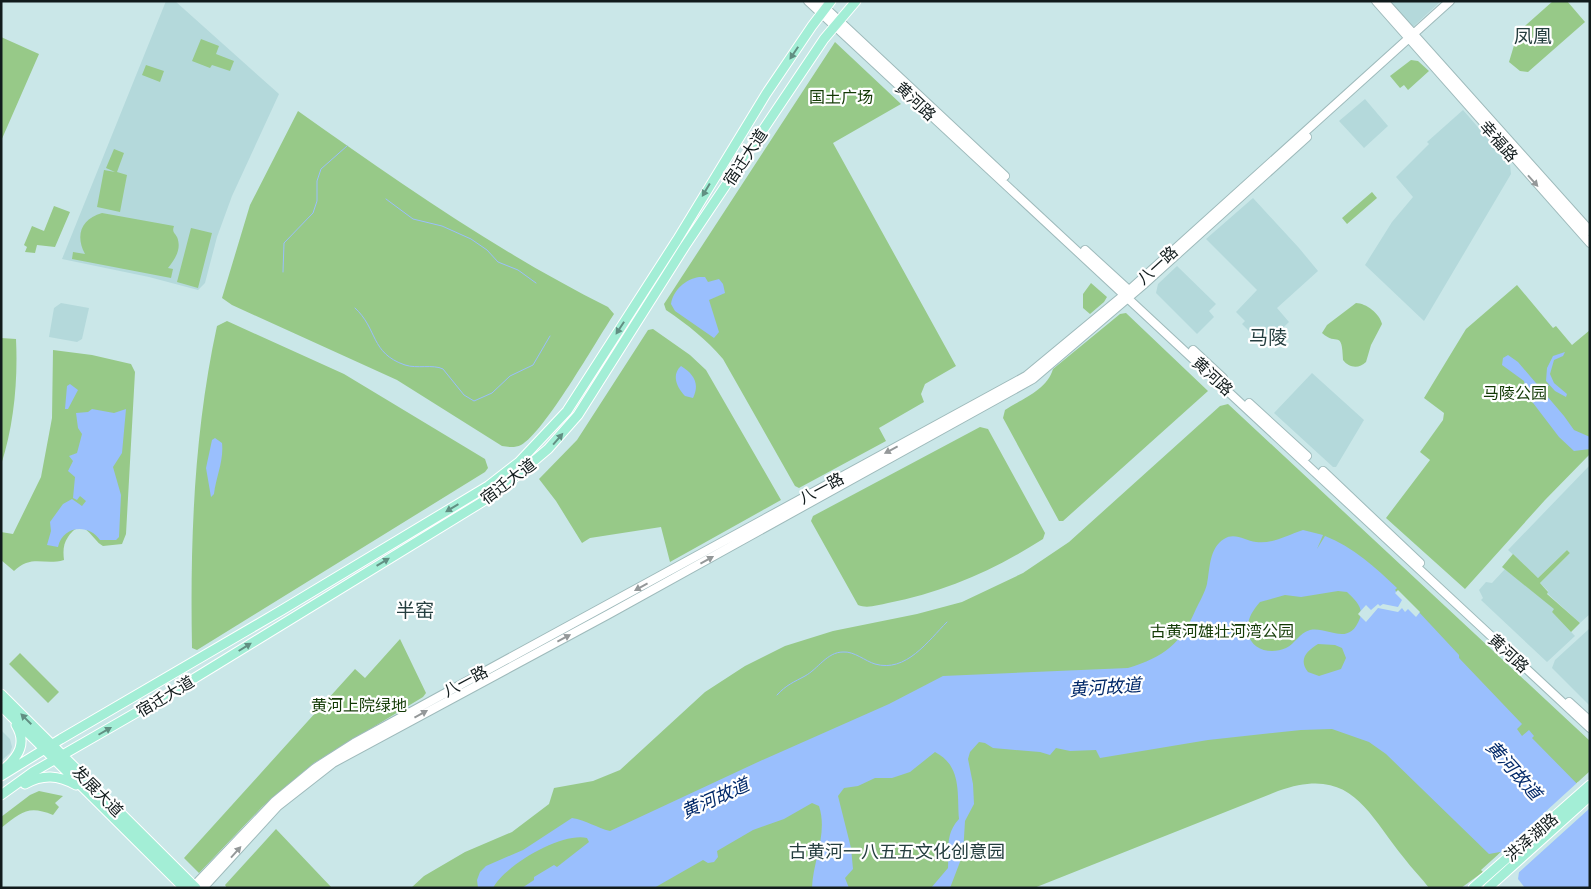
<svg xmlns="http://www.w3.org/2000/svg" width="1591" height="889" font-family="'IBM Plex Sans','Noto Sans SC',sans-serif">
	<rect width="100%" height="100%" fill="#cae7e8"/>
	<!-- built -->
	<path fill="#b4d9db" d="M166,1H175L279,94L232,196L217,237L205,283L198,290L149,277L62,259Z
		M1389,1H1441L1414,26H1410Z
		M1365,99L1388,126L1364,148L1339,121Z
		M1463,110L1510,164L1511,174L1424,321L1365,265L1392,222L1413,197L1396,177L1429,144L1427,142Z
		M1253,198L1299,248L1318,271L1277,308L1289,322L1264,346L1242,324L1245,321L1236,312L1257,290L1206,239Z
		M1177,266L1216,304L1209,311L1214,317L1197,334L1156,293L1158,284Z
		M61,303L89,308L82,339L77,342L49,337L54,308Z
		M1312,373L1364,420L1336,467H1333L1274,413Z
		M1590,465V614L1580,623L1547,593L1548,591L1540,583L1570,553L1567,550L1538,578L1508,550Z
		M1505,569L1555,609L1552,612L1575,636L1547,662L1481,600L1483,598L1479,590L1486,582L1492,583Z
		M1590,628V706L1552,668L1555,660Z
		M1,730L10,739L12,747L10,753L1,761Z"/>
	<!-- green -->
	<path fill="#97c988" d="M1553,1H1567L1585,22L1528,72L1520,71L1509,62L1518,32Z
		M1,37L39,54L1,141Z
		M201,39L219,46L216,54L234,61L230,71L212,65L210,68L192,61Z
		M835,42L901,104L833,143L956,366L925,384L921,394L924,402L879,428L886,441L799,488L795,486L723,359C706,339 688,325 666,310L664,304Z
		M1411,60L1418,61L1429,71L1408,90L1404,85L1400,88L1390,76Z
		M146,65L164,71L160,82L142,75Z
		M298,111C398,182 498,252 608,307L614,314C596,341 544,433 521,445C515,448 508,447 502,446L397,380L232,305L222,298L250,205Z
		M114,149L124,153L117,172L127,175L120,212L97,207L104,170L115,172L106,168Z
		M1372,192L1377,198L1347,224L1342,218Z
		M54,206L70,212L55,247L37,245L35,253L25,252L27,247L24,245L32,226L44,231Z
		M102,213L174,226C172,232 174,232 177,237C182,249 175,259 168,268L173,269L171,278L72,259L73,252L85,254C75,235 81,219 102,213Z
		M191,228L212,233L198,288L177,282Z
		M1091,283L1107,297L1104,302L1090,314L1083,308V294Z
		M1517,285L1553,328L1556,326L1572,345L1590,330V454L1545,500L1465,589L1386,518L1430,460L1420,452L1443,420L1444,413L1424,398L1466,329Z
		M1356,303C1366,303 1380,314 1382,324L1371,345L1366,362C1359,369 1349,368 1343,360C1342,328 1337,347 1322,333L1327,325Z
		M1126,313L1208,391L1063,521H1059L1003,418L1005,410C1022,399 1047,390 1053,369L1120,314Z
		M227,321L344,374L485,459L488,468L485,472L197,650L192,648C190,540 194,432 217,326Z
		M653,329L690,355L706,370L781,500L670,562L661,527L590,538L582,543L556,501L539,479L577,440L648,330Z
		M1,338L16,339C18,381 14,425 1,465Z
		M53,350L92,355L131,364L135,372L126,534L122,544L103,546C92,541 84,514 68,537C63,544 63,552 64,560C44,566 32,554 14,571L1,560V532L13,534L41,477L52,418Z
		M1228,404L1590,741V771L1481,870L1483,872L1461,888H1429C1421,877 1412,869 1404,858C1366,811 1351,765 1278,791L1034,888H411L424,876L465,852L512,832L549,804L554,788L593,781L620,770L705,692L745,666L785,646L833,631L917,614L962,602L1023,573L1069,542L1220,406Z
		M980,427L988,429L1045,533L1043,539C994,570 945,592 888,603C878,605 867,609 858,605L811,521L813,516Z
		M1567,550L1570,553L1540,583L1548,592L1547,594L1580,623L1571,632L1552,612L1554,609L1502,567L1513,554L1538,578Z
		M400,639L426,693L423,697L314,763L262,807L199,873L184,858L355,669L365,678Z
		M20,653L59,692L48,703L9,664Z
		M39,791L63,796L55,803L59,807L53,815C28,805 22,812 1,828V817L30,795Z
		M276,829L332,888H227L225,885Z"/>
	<!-- water -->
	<path fill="#9abffd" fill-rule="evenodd" d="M699,277H705L708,282L719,279L723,284L725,293L709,300L719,332L714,338L675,311L671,304C673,290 686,279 699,277Z
		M1565,352L1563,356L1554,360L1550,374L1554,383L1567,394L1566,397L1555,391L1546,381L1547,368L1553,356Z
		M1508,355L1518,362L1564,416L1574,430L1590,437V449L1574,451L1559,437L1527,395L1524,381L1502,365L1503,358Z
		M681,366C694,374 700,384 693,398L685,396C677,388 671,375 681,366Z
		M70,384L78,390L68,409H65L67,386Z
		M92,409L114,413L126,409L122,453L113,467L121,495L119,537L116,540H100C89,524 63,525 58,547L47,545L51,531L50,522L63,504L72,499L82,506L86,501L80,496L77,500L73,498L75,477L68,471L73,461L69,456L77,453L82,434L78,428L76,413L88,412Z
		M215,438L222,443C224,461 216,477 214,494L211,497L206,468L212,440Z
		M1303,530L1323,535L1317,549L1325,536C1353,547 1375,567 1397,588L1395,590L1415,612L1417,610L1459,655V658L1522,724L1517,729L1522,736L1529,730L1534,736L1532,738L1590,797V888H1525L1518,879L1519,872L1500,852L1489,854L1386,754L1369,742L1332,729L1301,730L1208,740L1100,758L1096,750L1070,751L1056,748L1050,755L1040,752L993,748L985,743L979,742L970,752L968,759L973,784L974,804L965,821L963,854L950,888H931L948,868C949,849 945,834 959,819C957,793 962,766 935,752L910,772L892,778H875L858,786L844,788L838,796L851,848L853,869L845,878L849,888H812C813,860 828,834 819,806L812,803L784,819L753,830L717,851L718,857L714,862L708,863L703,860L654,888H522L534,880V877L554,865L557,867L589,842L587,838C562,832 505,865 493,888H478L477,880L480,872L486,866L523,850L572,818C586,820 597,828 610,831L758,762L889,704L943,676L1128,668C1164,657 1181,644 1196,609C1200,601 1205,592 1207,584C1210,569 1209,548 1224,539C1235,532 1245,541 1256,542C1274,544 1287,535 1303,530ZM1338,591L1347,592C1354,599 1364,607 1360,618C1349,648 1328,626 1310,630C1299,633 1295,644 1286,648C1271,655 1251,650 1248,633C1246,621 1252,611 1260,602L1285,595L1301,597ZM1318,644L1335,645L1342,648L1346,658L1341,669L1319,676L1308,672C1298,659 1307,651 1318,644Z"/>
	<!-- pier -->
	<path fill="#cae7e8" d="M1398,590L1420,612L1416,617L1408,609L1405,612L1402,608L1398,612L1378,608L1366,622L1358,614L1366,605L1371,610L1378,604L1380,606L1383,604L1398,607L1402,600L1395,593Z
		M1578,782L1590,793V808L1516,875L1498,855Z"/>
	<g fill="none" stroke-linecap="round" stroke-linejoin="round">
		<!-- stream -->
		<path stroke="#9abffd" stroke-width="1" d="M386,199L413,219L442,226L471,239L487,250L498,262L518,270L536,283
			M283,272L284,243L313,213L317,201V181L321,169L347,146
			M355,308C378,329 370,353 405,365C417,369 433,364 443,369L464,395L474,401L492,393L510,376L533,365L550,336
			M1542,391L1549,385
			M777,695C786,685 794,682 805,676C818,669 827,652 843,652C854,651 865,661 875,664C906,673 928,641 947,622"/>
		<!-- secondary casing -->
		<g stroke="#9ebabb" stroke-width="10">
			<path id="secondary" d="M808,1L1590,728
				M818,1L1005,176
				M1376,1L1590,243
				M1384,1L1590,231
				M1085,250L1132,293
				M1193,350L1223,378
				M1249,403L1307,456
				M1323,471L1420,563
				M1569,702L1590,721
				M192,888L275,801L315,768L354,743L1026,376L1125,294L1450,1
				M203,888L278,806L333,763L609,614L1033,379L1142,286L1307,137"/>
		</g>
		<!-- primary casing -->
		<g stroke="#fff" stroke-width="11">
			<path id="primary" d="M1,694L196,888
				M1,706L184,888
				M4,769C19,756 27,743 16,725
				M1,776L61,739L282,610L488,486L519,462L567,411L677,240L766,94L812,26L831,1
				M25,784C43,774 58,775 76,785
				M1,795L33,772L172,692L495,494L548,449L578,415L685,246L824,39L856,1
				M1473,888L1590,785
				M1488,888L1590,796"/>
		</g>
		<!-- secondary -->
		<use href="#secondary" stroke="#fff" stroke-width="8"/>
		<!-- primary -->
		<use href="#primary" stroke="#a3eed6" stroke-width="9"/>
	</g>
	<!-- one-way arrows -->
	<defs><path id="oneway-solid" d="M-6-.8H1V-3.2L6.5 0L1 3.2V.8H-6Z" transform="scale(1.25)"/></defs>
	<g fill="#618f82">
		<use href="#oneway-solid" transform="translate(794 53) rotate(124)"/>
		<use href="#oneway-solid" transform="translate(706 190) rotate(121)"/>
		<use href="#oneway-solid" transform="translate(620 328) rotate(123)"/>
		<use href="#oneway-solid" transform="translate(558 439) rotate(-49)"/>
		<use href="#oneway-solid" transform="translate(452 508) rotate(149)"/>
		<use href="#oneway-solid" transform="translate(383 562) rotate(-31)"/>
		<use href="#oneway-solid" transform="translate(245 647) rotate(-32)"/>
		<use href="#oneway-solid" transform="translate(26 719) rotate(-135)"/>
		<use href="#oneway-solid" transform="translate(105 731) rotate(-30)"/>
	</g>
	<g fill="#949899">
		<use href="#oneway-solid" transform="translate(1533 181) rotate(48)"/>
		<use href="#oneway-solid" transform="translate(891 450) rotate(152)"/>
		<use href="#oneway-solid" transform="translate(707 560) rotate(-29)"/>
		<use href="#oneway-solid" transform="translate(641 587) rotate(151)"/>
		<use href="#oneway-solid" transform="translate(564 638) rotate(-28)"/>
		<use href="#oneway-solid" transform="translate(421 714) rotate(-29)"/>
		<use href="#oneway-solid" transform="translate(236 852) rotate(-48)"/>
	</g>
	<g text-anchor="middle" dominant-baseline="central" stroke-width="4.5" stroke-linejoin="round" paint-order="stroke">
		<!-- park labels -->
		<g font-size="16" fill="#133a05" stroke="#fff">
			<text x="841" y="97">国土广场</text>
			<text x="1515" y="393">马陵公园</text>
			<text x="1222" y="631">古黄河雄壮河湾公园</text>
			<text x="359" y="705">黄河上院绿地</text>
		</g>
		<!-- street labels -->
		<g font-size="16" fill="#111b1c" stroke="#fff">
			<text transform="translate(916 101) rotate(43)">黄河路</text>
			<text transform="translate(1499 141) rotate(49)">幸福路</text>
			<text transform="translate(745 157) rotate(-56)">宿迁大道</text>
			<text transform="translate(1157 265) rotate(-42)">八一路</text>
			<text transform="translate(1213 376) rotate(43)">黄河路</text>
			<text transform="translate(508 481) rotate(-37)">宿迁大道</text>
			<text transform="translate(821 488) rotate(-28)">八一路</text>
			<text transform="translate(1509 653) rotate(43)">黄河路</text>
			<text transform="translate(465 681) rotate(-28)">八一路</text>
			<text transform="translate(165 696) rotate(-31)">宿迁大道</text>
			<text transform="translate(98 791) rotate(45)">发展大道</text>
			<text transform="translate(1531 837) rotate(-41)">洪泽湖路</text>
		</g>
		<!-- water labels -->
		<g font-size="18" font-style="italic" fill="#022969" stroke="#fff">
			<text transform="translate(1105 687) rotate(-4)">黄河故道</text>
			<text transform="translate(1514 770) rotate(48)">黄河故道</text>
			<text transform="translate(715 798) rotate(-24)">黄河故道</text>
		</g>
		<!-- neighbourhood labels -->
		<g font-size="18" fill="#253e3f" stroke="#fff">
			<text x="897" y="851">古黄河一八五五文化创意园</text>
		</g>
		<!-- quarter labels -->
		<g font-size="19" fill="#253e3f" stroke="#fff">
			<text x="1533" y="36">凤凰</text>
			<text x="1268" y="337">马陵</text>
			<text x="415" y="610">半窑</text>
		</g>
	</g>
	<!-- border -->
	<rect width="1591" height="889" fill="none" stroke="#111b1c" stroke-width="5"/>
</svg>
